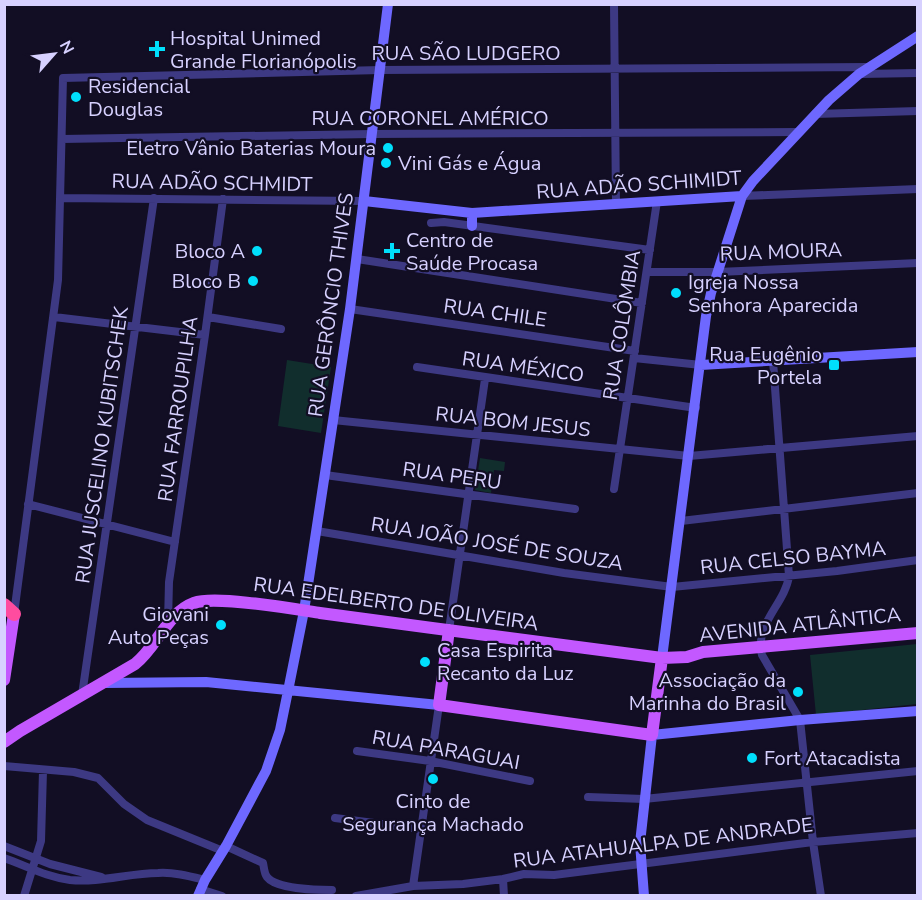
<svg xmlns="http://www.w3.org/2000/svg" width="922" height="900" font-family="'Nunito Sans',sans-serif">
	<rect width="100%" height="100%" fill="#120e24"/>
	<!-- green -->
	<path fill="#112e2d" d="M287,360L331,367L321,433L278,426Z
		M480,458L505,462L504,471L494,470L491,493L475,490Z
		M917,644V704L816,715L810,655Z"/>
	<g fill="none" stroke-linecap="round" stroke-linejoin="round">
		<!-- street -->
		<path stroke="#3d3983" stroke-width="8" d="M614,4L616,204
			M861,74L918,73
			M815,114L918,111
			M62,139L372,134L799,132
			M742,196L918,189
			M61,198L364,201
			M431,223L444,222L650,250
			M357,259L642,303
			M647,272H718L918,263
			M350,309L635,351
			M54,317L205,335
			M208,317L281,329
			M634,358L701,365
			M773,361L789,576C785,604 754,624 762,655L800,720L813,842L821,896
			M417,367L696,408
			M333,420L689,456L918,436
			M325,475L575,509
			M614,489L657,201
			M28,504L175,542
			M681,521L918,493
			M317,531L564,573L672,587L837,571L918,560
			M14,614L58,280L63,78L380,70L868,67
			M168,622L169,582L205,335L223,199
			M449,630L485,379
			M82,695L154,198
			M357,751L430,761L530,781
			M4,766L74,772L98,778L124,804L147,820L223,851
			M588,797L644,799L918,771
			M335,818L421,829
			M4,846L50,864L101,877
			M226,846L263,863C264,867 264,873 267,877C276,889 317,890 332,890
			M4,858C27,866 46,877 70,880C100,883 129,873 158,873C174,872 189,876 205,880
			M503,879L504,896
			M413,886L439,705
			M200,889L222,896
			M24,896L41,841L43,771
			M356,896L413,886L463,884L503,879L524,874L554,875L813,842L918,833"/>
		<!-- secondary -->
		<path stroke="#6e68ff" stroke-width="10" d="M364,201L472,213L742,196
			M472,226V213
			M701,365L918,352
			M662,658L706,316L711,293L742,196L753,181L829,100L859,74L918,36
			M105,683L206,682L439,705
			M198,896L205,880L226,846L266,771L280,730L288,691L304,611L350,309L388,4
			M644,896L640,843L652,735L800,720L918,711"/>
		<!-- primary -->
		<path stroke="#c358ff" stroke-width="12" d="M449,630L439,705L652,735L662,658
			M4,680L14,614
			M4,742L20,731L135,664C157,647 167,613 194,603C215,595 294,609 320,613C434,628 548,644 662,658L687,657L703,652L918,633"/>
		<!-- highway -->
		<path stroke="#ff4c9f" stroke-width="14" d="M4,605L14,614"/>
	</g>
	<!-- markers -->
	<g fill="#00dffc" stroke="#120e24" stroke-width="2">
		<path d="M154 40h6v6h6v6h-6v6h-6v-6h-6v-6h6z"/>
		<circle cx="76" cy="97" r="6"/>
		<circle cx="388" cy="148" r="6"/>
		<circle cx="386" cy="163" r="6"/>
		<circle cx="257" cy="251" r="6"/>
		<path d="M389 242h6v6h6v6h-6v6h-6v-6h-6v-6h6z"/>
		<circle cx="253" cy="281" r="6"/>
		<circle cx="676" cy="293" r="6"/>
		<rect x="828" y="359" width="12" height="12" rx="3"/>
		<circle cx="221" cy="625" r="6"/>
		<circle cx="425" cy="662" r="6"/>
		<circle cx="798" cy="692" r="6"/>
		<circle cx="752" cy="758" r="6"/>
		<circle cx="433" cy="779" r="6"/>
	</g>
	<g text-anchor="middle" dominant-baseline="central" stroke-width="4.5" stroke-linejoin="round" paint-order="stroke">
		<!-- poi labels -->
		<g font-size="20" fill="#d7d1ff" stroke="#120e24" text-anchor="start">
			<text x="170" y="38">Hospital Unimed<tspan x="170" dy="23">Grande Florianópolis</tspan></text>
			<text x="88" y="86">Residencial<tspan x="88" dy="23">Douglas</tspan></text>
			<text x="376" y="148" text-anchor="end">Eletro Vânio Baterias Moura</text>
			<text x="398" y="163">Vini Gás e Água</text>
			<text x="406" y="240">Centro de<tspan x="406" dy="23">Saúde Procasa</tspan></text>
			<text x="245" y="251" text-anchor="end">Bloco A</text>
			<text x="241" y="281" text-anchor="end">Bloco B</text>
			<text x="688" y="282">Igreja Nossa<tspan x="688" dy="23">Senhora Aparecida</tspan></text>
			<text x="822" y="354" text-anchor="end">Rua Eugênio<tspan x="822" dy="23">Portela</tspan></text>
			<text x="209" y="614" text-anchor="end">Giovani<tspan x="209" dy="23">Auto Peças</tspan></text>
			<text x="437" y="650">Casa Espirita<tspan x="437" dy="23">Recanto da Luz</tspan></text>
			<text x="786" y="680" text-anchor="end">Associação da<tspan x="786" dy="23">Marinha do Brasil</tspan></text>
			<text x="764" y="758">Fort Atacadista</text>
			<text x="433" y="801" text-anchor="middle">Cinto de<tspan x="433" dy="23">Segurança Machado</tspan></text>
		</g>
		<!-- street labels -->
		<g font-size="20" fill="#d7d1ff" stroke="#120e24">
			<text x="466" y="53">RUA SÃO LUDGERO</text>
			<text x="430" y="118">RUA CORONEL AMÉRICO</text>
			<text transform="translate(212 183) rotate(1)">RUA ADÃO SCHMIDT</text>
			<text transform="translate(639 185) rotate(-4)">RUA ADÃO SCHIMIDT</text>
			<text transform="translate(781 252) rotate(-2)">RUA MOURA</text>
			<text transform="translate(331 305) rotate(-82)">RUA GERÔNCIO THIVES</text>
			<text transform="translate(495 313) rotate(8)">RUA CHILE</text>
			<text transform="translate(622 325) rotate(-81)">RUA COLÔMBIA</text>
			<text transform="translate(523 367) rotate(8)">RUA MÉXICO</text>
			<text transform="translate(178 409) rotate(-82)">RUA FARROUPILHA</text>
			<text transform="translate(513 422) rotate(6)">RUA BOM JESUS</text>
			<text transform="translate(102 445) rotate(-82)">RUA JUSCELINO KUBITSCHEK</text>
			<text transform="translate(452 476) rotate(8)">RUA PERU</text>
			<text transform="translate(497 544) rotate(9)">RUA JOÃO JOSÉ DE SOUZA</text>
			<text transform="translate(793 558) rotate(-6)">RUA CELSO BAYMA</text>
			<text transform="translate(396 604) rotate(8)">RUA EDELBERTO DE OLIVEIRA</text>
			<text transform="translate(800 625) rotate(-6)">AVENIDA ATLÂNTICA</text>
			<text transform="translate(446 750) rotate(10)">RUA PARAGUAI</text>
			<text transform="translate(663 843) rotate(-7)">RUA ATAHUALPA DE ANDRADE</text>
		</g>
	</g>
	<!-- border -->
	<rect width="922" height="900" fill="none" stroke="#d7d1ff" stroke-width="12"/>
	<!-- north arrow -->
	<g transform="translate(54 54) rotate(62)" stroke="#120e24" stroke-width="4.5" paint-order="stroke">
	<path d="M0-4.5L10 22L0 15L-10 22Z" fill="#d7d1ff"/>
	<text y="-9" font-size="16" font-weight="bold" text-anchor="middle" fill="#d7d1ff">N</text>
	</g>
</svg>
